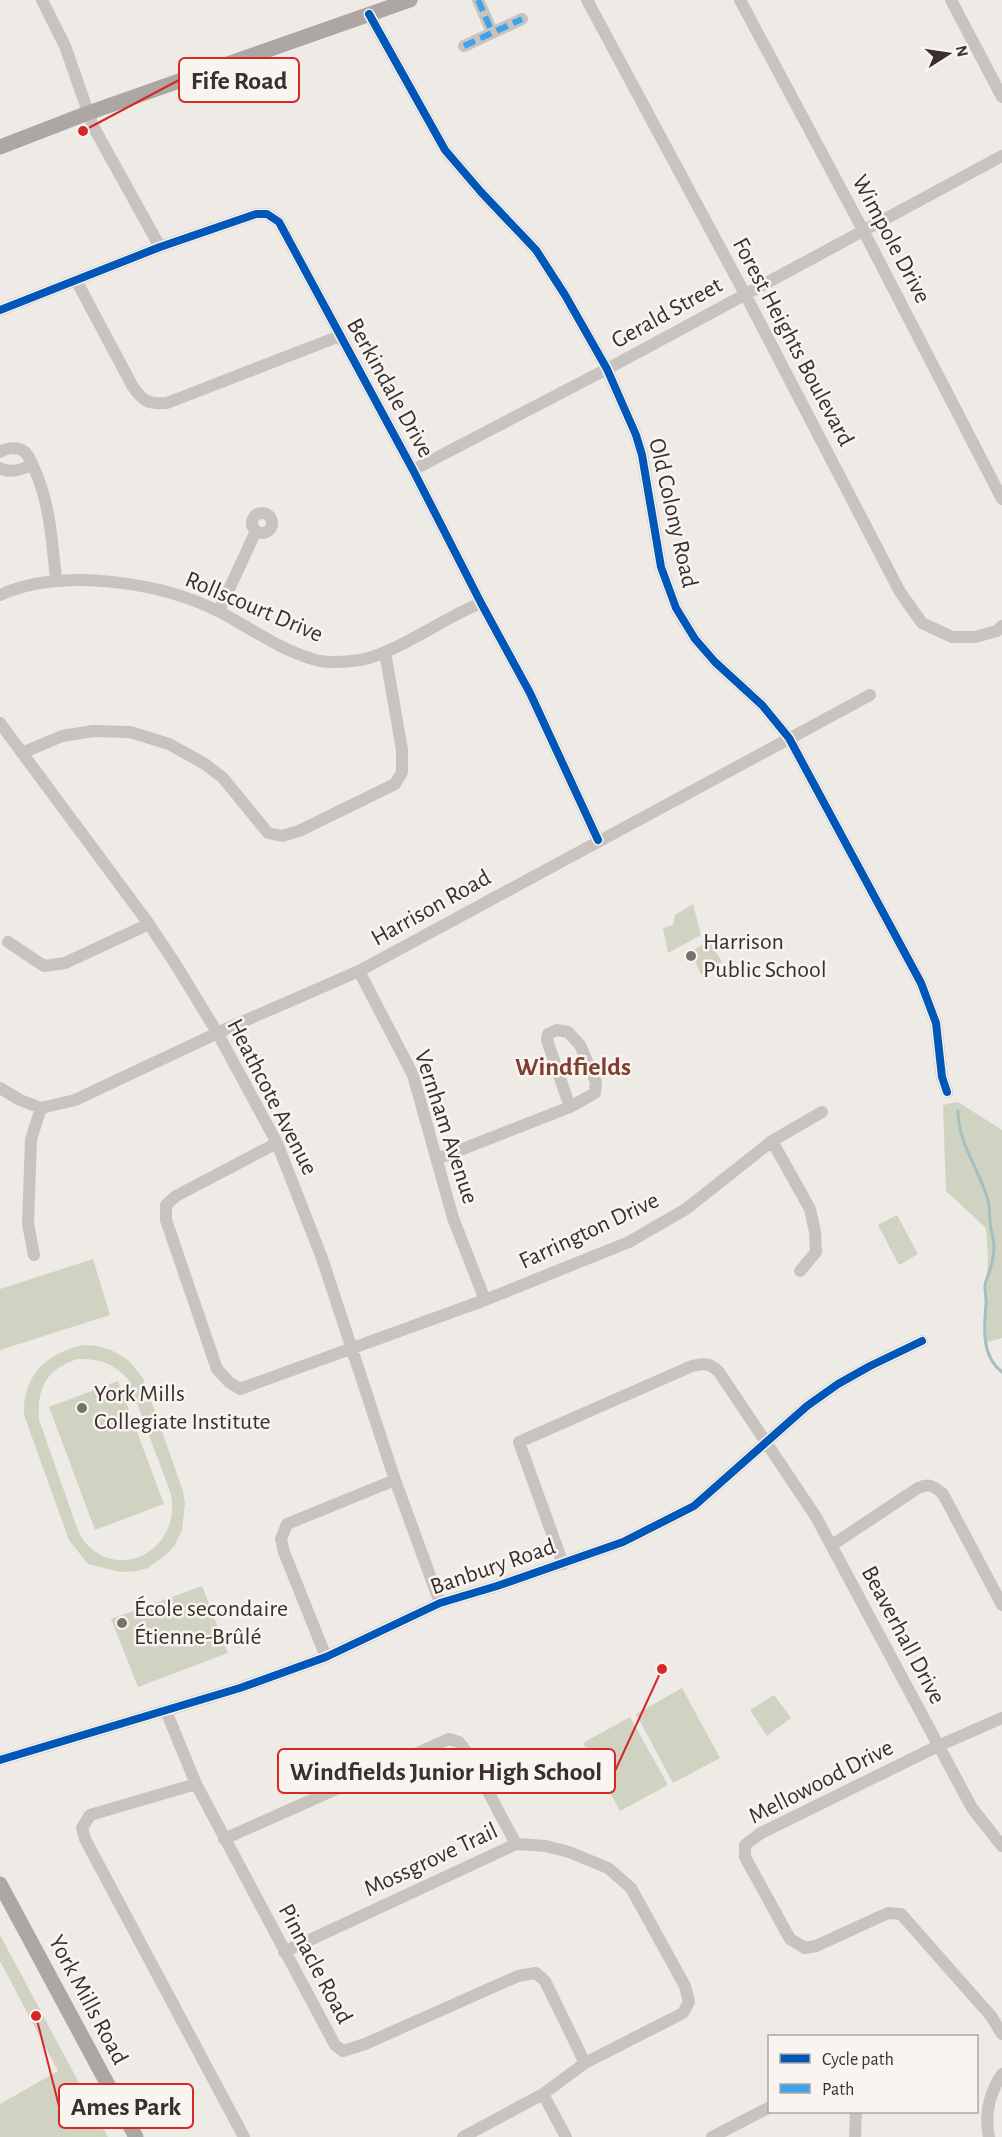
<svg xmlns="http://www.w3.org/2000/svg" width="1002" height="2137" font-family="'Alegreya Sans',sans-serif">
	<rect width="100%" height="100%" fill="#eeeae6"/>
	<!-- green -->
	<path fill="#d0d3c2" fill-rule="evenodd" d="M693,904L701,935L668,953L663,928L673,925L675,915Z
		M707,938L711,939L712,946L722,962L701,975L691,952L703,944L702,942Z
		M958,1102L1002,1130V1338L984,1343L988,1258L986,1228L946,1191L943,1105Z
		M897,1215L918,1254L899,1265L878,1225Z
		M93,1259L110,1315L0,1350V1289Z
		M84,1345L97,1346L111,1350L128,1360L143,1378L183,1491L185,1503L182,1530L175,1545L168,1553L148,1568L137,1571L120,1572L88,1564L69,1540L24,1415C22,1376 47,1352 84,1345ZM77,1359C98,1358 113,1363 128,1379L171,1494C182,1549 119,1584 84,1541C76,1530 73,1515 68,1502C58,1475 49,1447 39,1420C37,1387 46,1370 77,1359Z
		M118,1381L164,1504L95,1530L49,1407Z
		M202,1586L228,1653L138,1687L111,1619Z
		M682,1688L720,1758L673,1783L636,1714Z
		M774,1695L791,1718L767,1736L750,1710Z
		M630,1717L668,1785L620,1811L583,1743Z
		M0,1935L108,2137H0V2104L58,2071L0,1961Z"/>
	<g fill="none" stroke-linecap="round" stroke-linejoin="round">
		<!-- stream -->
		<path stroke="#a4bfbd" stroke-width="3" d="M958,1111C958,1143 978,1167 987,1197C990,1205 989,1212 990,1220C990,1229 994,1238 994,1247C994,1260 990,1271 986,1281C983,1288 987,1297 986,1304C984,1327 981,1356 1002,1372"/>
		<!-- minor -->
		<path stroke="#c8c3bf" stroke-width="12" d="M42,0L65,46L93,126L160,247
			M478,0L492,32
			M587,0L745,294L900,592L922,623L952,637H975L997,631L1002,626
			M740,0L863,230L1002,499
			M951,0L1002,97
			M369,14L445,150L481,192L536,250L565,295L607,369L636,435L642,455L661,567L676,608L695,639L715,662L762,705L789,738L921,983L936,1023L942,1077L947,1092
			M464,46L522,19
			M76,280L133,387C144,402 148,404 167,403L340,336
			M0,310L160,247L256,214H267L279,222L413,470L481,603L530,693L598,840
			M0,452C6,448 15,447 22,450C28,453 30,460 33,466C50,502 52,541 56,580
			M0,468C10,474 22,469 32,465
			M413,470L607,369L1002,156
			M252 523a10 10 0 1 1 20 0a10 10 0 1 1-20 0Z
			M0,595C63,567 162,582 222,613C252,629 282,651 316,660C326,663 341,662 352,661C389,659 444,617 481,603
			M219,611L256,531
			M0,723L149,924L176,965L218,1034L277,1143L322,1258L395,1480L440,1603
			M22,753L62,736L93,731L130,732L169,744L205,764L223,778L268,833L282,836L299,831L395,784L402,772V750L385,652
			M8,942L44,966L65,963L149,924
			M359,971L413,1075L453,1218L485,1300
			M0,1088L20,1100L41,1108L75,1100L226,1029L359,971L870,695
			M772,1141L810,1209L815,1232L816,1252L800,1271
			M277,1143L176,1196L166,1205V1220L217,1369L229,1382L240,1389L485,1300L629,1242L686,1209L772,1141L822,1112
			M437,1159L570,1107L595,1093L596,1082L580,1045L568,1032L557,1030L548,1034L547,1040L570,1107
			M34,1255L28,1224L31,1139L41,1108
			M832,1545L918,1488C929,1483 934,1486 943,1494L1002,1605
			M563,1564L519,1442L692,1366C704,1363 710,1363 719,1372L816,1517L972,1808L1002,1846
			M326,1657L284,1552L281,1539L287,1524L395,1480
			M166,1711L196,1784L335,2045L343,2051L365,2044L518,1976L536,1973L545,1981L585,2063
			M1002,1718L938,1746L761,1833L745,1845V1857L790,1939L805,1948L816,1946L888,1913L901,1914L991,2016L1002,2034
			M0,1760L240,1688L326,1657L440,1603L497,1586L623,1542L694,1506L807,1406L838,1384L870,1366L922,1341
			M196,1784L90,1815L82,1828L85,1839L244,2137
			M224,1839L449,1739L459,1742L468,1754L516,1844
			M284,1952L516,1844L546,1846L569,1852L608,1868L631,1888L685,1986L689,2002L683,2013L585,2063L543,2094L463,2137
			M543,2094L566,2137
			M712,2137L770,2107
			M855,2137L856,2112
			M989,2137C984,2114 989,2094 1002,2074"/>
		<!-- major -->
		<path stroke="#ada7a4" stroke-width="15" d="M0,147L88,113L410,0
			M0,1884L136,2137"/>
		<!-- quiet -->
		<path stroke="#3fa3eb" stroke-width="6" stroke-dasharray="12 6" stroke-linecap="butt" d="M478,0L492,32
			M464,46L522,19"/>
		<!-- cycleway casing -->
		<g stroke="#f9f4f0" stroke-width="11">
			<path id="cycleway" d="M369,14L445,150L481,192L536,250L565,295L607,369L636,435L642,455L661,567L676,608L695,639L715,662L762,705L789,738L921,983L936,1023L942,1077L947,1092
				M0,310L160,247L256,214H267L279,222L413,470L481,603L530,693L598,840
				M0,1760L240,1688L326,1657L440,1603L497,1586L623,1542L694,1506L807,1406L838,1384L870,1366L922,1341"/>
		</g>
		<!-- cycleway -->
		<use href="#cycleway" stroke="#0057b8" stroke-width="8"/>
	</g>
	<!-- markers -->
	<g fill="#78716e" stroke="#f9f4f0" stroke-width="2">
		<circle cx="691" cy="956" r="6"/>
		<circle cx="82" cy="1408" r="6"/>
		<circle cx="122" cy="1623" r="6"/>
	</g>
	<g text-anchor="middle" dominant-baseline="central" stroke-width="5" stroke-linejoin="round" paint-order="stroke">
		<!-- street labels -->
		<g font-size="24" fill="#39302d" stroke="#f9f4f0">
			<text transform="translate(891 239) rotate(62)">Wimpole Drive</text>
			<text transform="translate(667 313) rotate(-29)">Gerald Street</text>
			<text transform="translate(793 342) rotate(62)">Forest Heights Boulevard</text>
			<text transform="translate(390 388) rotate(61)">Berkindale Drive</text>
			<text transform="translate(673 513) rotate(77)">Old Colony Road</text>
			<text transform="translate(254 607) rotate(23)">Rollscourt Drive</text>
			<text transform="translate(431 908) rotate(-29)">Harrison Road</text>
			<text transform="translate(272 1097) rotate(63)">Heathcote Avenue</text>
			<text transform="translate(446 1127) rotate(72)">Vernham Avenue</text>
			<text transform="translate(589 1231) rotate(-25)">Farrington Drive</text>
			<text transform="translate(493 1567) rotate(-19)">Banbury Road</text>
			<text transform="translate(903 1635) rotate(62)">Beaverhall Drive</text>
			<text transform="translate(821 1782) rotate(-27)">Mellowood Drive</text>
			<text transform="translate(431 1860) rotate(-25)">Mossgrove Trail</text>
			<text transform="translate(315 1964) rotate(62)">Pinnacle Road</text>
			<text transform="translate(88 2000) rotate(62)">York Mills Road</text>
		</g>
		<!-- poi labels -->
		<g font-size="24" fill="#39302d" stroke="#f9f4f0" text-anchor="start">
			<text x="703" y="942">Harrison<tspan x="703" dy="28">Public School</tspan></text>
			<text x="94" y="1394">York Mills<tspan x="94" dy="28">Collegiate Institute</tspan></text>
			<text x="134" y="1609">École secondaire<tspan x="134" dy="28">Étienne-Brûlé</tspan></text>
		</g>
		<!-- neighbourhood labels -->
		<g font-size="26" font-weight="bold" fill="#7f3e2f" stroke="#f9f4f0">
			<text x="573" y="1067">Windfields</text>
		</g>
	</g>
	<!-- callouts -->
	<path fill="none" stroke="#d62828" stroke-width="2" d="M83 131L179 80M662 1669L615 1771M36 2016L59 2106"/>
	<g fill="#d62828" stroke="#f9f4f0" stroke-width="2">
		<circle cx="83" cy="131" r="6"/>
		<circle cx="662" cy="1669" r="6"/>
		<circle cx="36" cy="2016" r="6"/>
	</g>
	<g fill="#f9f4f0" stroke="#d62828" stroke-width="2">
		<rect x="179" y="58" width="120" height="44" rx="6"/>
		<rect x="278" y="1749" width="337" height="44" rx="6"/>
		<rect x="59" y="2084" width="134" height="44" rx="6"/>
	</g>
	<g font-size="26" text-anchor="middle" font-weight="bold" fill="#39302d">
		<text x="239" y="89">Fife Road</text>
		<text x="446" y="1780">Windfields Junior High School</text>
		<text x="126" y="2115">Ames Park</text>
	</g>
	<!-- legend -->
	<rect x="768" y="2035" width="210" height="78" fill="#f9f4f0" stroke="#aca6a2" stroke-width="1.5"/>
	<rect x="780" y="2054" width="30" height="9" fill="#0057b8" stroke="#aca6a2" stroke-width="1.5"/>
	<text x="822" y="2065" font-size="18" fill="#39302d">Cycle path</text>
	<rect x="780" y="2084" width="30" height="9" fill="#3fa3eb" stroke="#aca6a2" stroke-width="1.5"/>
	<text x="822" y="2095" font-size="18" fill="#39302d">Path</text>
	<!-- north arrow -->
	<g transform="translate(948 54) rotate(78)" stroke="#f9f4f0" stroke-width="4.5" paint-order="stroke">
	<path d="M0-4.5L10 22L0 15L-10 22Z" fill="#39302d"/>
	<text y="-9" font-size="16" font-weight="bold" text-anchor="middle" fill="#39302d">N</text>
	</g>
</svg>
